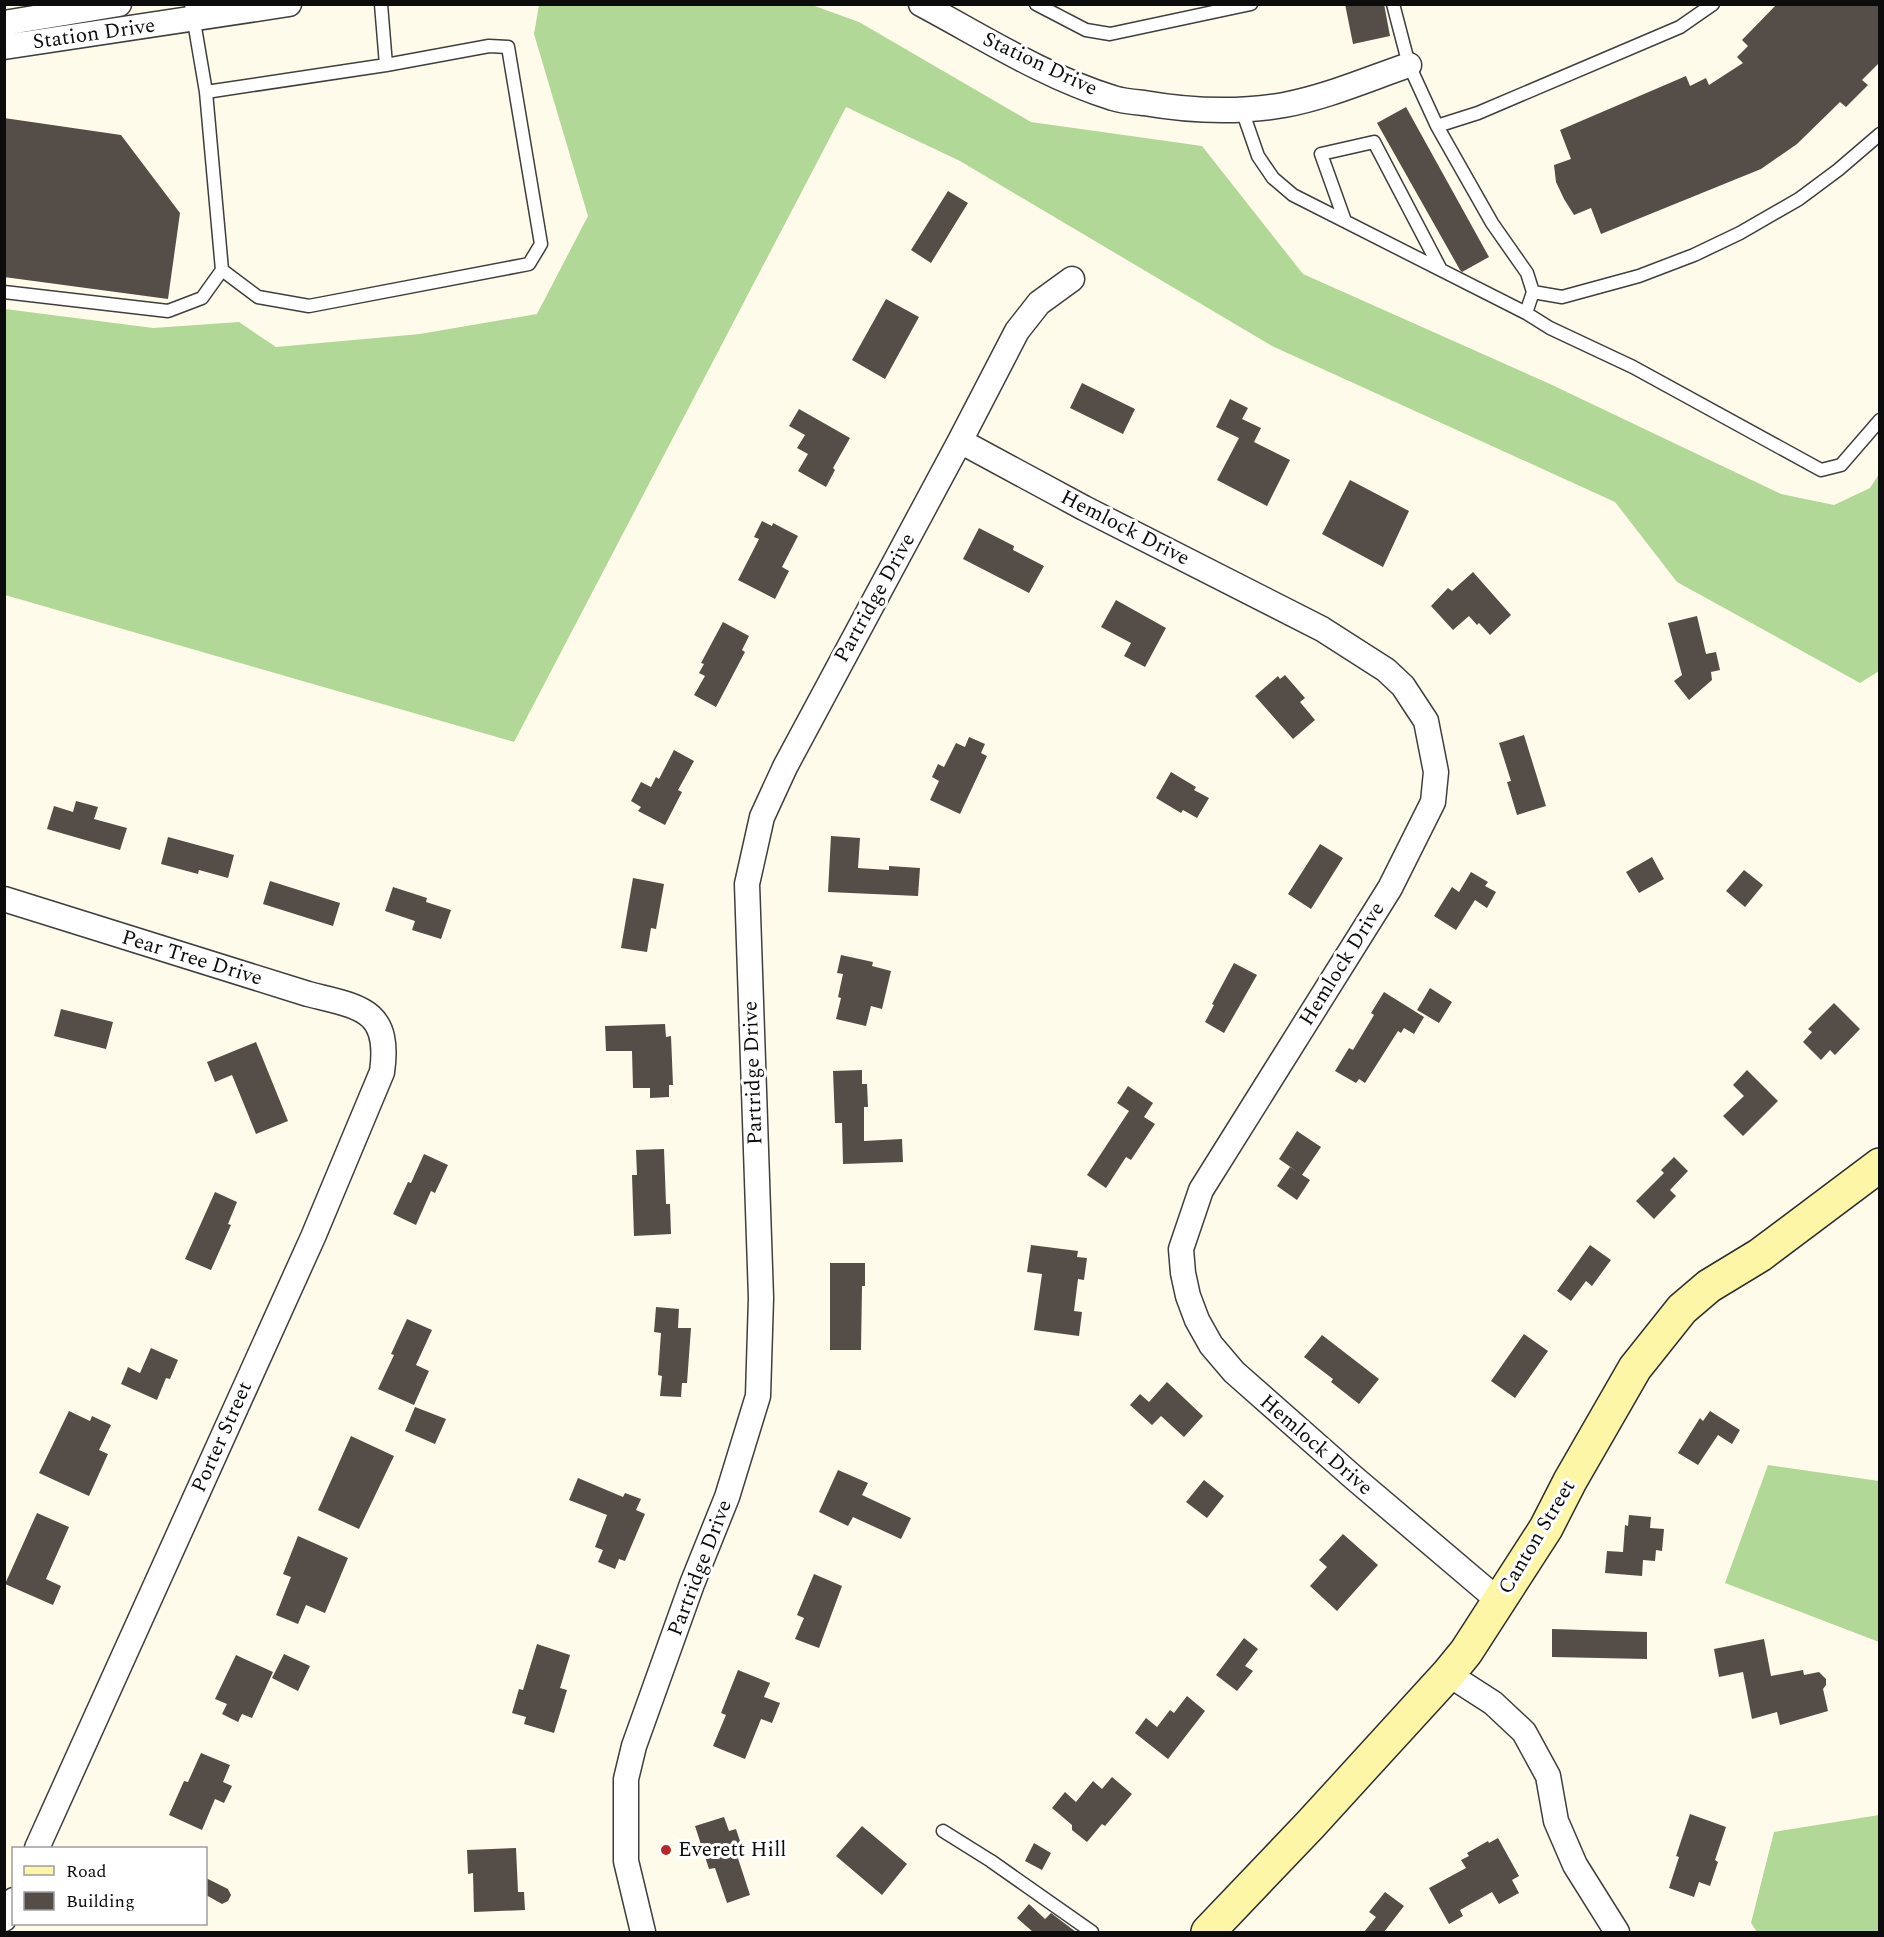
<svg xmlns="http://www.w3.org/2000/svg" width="1884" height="1937" font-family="Spectral,serif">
	<rect width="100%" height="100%" fill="#fffbeb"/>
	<!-- forest -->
	<path fill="#b1d896" d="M539,5H812L859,22L1031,122L1202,146L1303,274L1550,384L1781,494L1834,505L1870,488L1879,474V671L1860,683L1677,582L1615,502L1272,346L960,161L846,107L514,742L5,595V309L153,328L239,322L276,347L420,334L537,314L588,216L534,34Z
		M1768,1465L1879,1481V1642L1725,1583Z
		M1879,1815V1932H1757L1751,1923L1774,1832Z"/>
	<!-- building -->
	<path fill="#544d48" d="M1345,4H1384L1390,36L1353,44Z
		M1777,4H1880V62L1862,80L1868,85L1846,107L1840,102L1797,144L1761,169L1601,234L1591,208L1574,215L1564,199L1556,182L1554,165L1571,159L1560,130L1686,76L1690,86L1706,78L1709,85L1743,63L1737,57L1748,46L1742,40Z
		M1406,107L1489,257L1462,272L1460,270L1377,123Z
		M4,118L121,135L180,213L168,299L4,277Z
		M948,191L968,203L931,263L911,250Z
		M886,299L919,317L885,379L852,360Z
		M1082,383L1135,409L1123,434L1070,408Z
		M1230,399L1248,408L1242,419L1261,428L1254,442L1290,460L1267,506L1217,480L1239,438L1216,427Z
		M799,409L850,438L833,468L835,470L826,487L798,471L808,454L797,448L805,435L789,426Z
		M1350,480L1409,511L1383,567L1322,534Z
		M762,521L772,526L773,523L798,536L782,567L789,571L775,599L738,580L759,539L754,537Z
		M979,528L1014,546L1013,550L1044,566L1029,593L963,559Z
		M1473,572L1511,615L1490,635L1479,623L1477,625L1469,616L1453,630L1431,606L1448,588L1452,591Z
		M1116,600L1166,628L1145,667L1124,656L1131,643L1101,627Z
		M1697,616L1706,654L1716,652L1720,670L1711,672L1712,680L1689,700L1674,681L1682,675L1668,623Z
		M723,622L749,636L742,650L745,652L716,707L694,695L705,676L699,673L704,664L701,663Z
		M1285,675L1305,698L1300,702L1315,720L1293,739L1255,696L1278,676L1280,679Z
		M1524,735L1546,806L1517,815L1507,782L1511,781L1499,743Z
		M969,737L985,744L981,753L987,756L960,814L930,800L939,781L932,777L938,764L944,767L956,743L965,747Z
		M674,750L694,761L678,790L682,792L665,825L638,811L641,807L631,801L641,782L651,787L656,777L659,779Z
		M1171,772L1196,787L1194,790L1209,798L1197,818L1183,810L1181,813L1156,798Z
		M76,801L98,807L94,819L127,828L120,850L47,829L54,806L73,812Z
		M831,836L860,838L858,868L889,870V866L920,868L918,896L828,892Z
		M168,837L234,855L228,878L199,870L198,874L161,864Z
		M1320,844L1343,858L1311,909L1288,894Z
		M1652,857L1664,879L1639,893L1626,872Z
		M1744,870L1763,885L1745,907L1726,891Z
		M1471,872L1488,882L1485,886L1496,892L1487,908L1475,900L1456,930L1434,916L1452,887L1459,892Z
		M633,878L664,884L656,929L651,928L647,952L621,948Z
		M270,881L340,903L333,926L263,904Z
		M393,887L427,898L426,902L451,910L441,939L412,930L415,921L385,911Z
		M841,955L873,962L872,966L891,971L882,1009L871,1006L866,1026L836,1019L841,998L838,997L843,974L837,973Z
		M1234,963L1257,975L1224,1033L1205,1022L1214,1005L1212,1004Z
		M1430,988L1452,1002L1439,1023L1417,1010Z
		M1384,992L1424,1017L1414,1034L1404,1028L1401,1033L1398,1031L1365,1083L1359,1079L1356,1083L1335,1071L1349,1048L1353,1050L1374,1015L1371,1013Z
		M1834,1003L1860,1029L1835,1055L1830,1050L1821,1060L1803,1042L1812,1032L1808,1029Z
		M61,1009L113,1022L106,1049L54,1036Z
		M665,1024L666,1037L671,1036L673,1085H669V1097L650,1098V1088H633L632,1051H606L605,1026Z
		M256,1042L288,1121L256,1134L232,1075L215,1082L207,1062Z
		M862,1070V1084H867L868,1107H864V1141L902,1139L903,1162L843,1164L842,1123H835L833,1071Z
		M1747,1070L1778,1101L1743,1136L1723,1116L1744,1096L1733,1085Z
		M1128,1086L1153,1103L1144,1117L1155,1124L1131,1160L1126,1157L1106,1188L1087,1175L1129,1111L1117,1103Z
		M1297,1131L1321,1147L1302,1175L1279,1159Z
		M664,1149L666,1204H670L671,1234L634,1236L632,1175H637L636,1150Z
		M424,1154L448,1165L435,1193L431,1191L416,1225L393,1214L408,1182L411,1183Z
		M1674,1157L1688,1171L1670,1190L1676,1196L1654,1219L1636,1201L1664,1173L1661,1170Z
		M1290,1167L1310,1180L1297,1200L1277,1186Z
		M215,1192L237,1202L228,1224L231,1225L211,1270L185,1259Z
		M1031,1245L1078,1251L1077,1257L1087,1258L1084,1280L1078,1279L1074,1311L1082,1312L1079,1336L1034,1330L1042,1274L1027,1272Z
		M1590,1245L1611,1260L1592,1286L1586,1281L1571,1301L1557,1291Z
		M830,1263H865V1286H862L861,1350H830Z
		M656,1307L679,1309L678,1328H691L687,1383H682L681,1397L660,1396L662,1376L658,1375L661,1333L654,1332Z
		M407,1319L432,1330L416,1365L429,1371L414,1405L378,1389L394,1355L391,1354Z
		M1524,1334L1548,1351L1515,1398L1491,1381Z
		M1322,1335L1379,1379L1359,1404L1331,1382L1333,1379L1304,1357Z
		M151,1348L178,1360L170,1379L166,1378L157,1400L121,1384L128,1367L140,1373Z
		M1167,1382L1203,1416L1184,1437L1161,1416L1152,1425L1130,1405L1140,1394L1149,1402Z
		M415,1407L446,1419L435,1444L405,1431Z
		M69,1411L90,1421L92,1416L111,1425L99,1450L108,1454L89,1496L39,1473Z
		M1710,1411L1740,1430L1732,1444L1718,1435L1698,1465L1678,1453L1700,1418L1703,1421Z
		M351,1436L394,1456L359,1529L318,1510Z
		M838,1470L868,1483L862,1495L911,1518L901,1539L853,1517L848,1526L819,1512Z
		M578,1478L623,1497L625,1493L641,1499L636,1510L645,1514L625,1561L619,1559L615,1569L598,1562L603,1550L595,1547L607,1515L569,1500Z
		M1204,1480L1224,1496L1207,1518L1186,1502Z
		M37,1513L69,1527L46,1579L61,1586L53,1605L5,1584Z
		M1629,1515L1651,1517L1650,1528L1664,1529L1662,1551L1656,1550L1655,1561L1643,1560L1642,1576L1605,1573L1607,1551L1623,1552L1625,1525L1628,1526Z
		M1343,1534L1378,1565L1337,1611L1310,1586L1327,1567L1319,1560Z
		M298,1536L348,1558L325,1613L306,1605L298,1624L276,1615L291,1577L283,1574Z
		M814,1574L842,1586L819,1648L795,1639L804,1618L797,1615Z
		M1552,1629L1647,1632V1659L1552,1657Z
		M1244,1638L1258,1649L1245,1666L1253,1671L1237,1691L1216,1675Z
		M1764,1639L1771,1676L1803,1670L1804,1675L1819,1672L1826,1679V1685L1823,1689L1828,1711L1780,1725L1777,1712L1752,1719L1743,1672L1719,1677L1714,1649Z
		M537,1644L570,1655L560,1688L567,1690L554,1733L524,1724L526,1717L512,1713L519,1689L523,1690Z
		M284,1654L310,1666L298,1691L272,1678Z
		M236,1655L273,1672L252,1718L242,1714L238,1722L222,1714L227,1704L215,1699Z
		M738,1670L770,1683L764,1697L780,1703L772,1723L761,1719L745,1759L713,1746L726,1715L721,1713Z
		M1187,1696L1205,1711L1168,1759L1135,1733L1146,1718L1157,1727L1170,1710L1174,1713Z
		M201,1753L230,1765L223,1782L232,1786L224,1803L215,1799L202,1830L169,1815L184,1781L188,1782Z
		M1112,1777L1132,1794L1105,1826L1102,1824L1087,1842L1072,1830V1825L1052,1808L1065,1792L1076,1802L1093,1781L1102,1789Z
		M1690,1814L1726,1827L1715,1860L1718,1862L1710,1886L1699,1882L1694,1897L1669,1888L1679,1857L1676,1856Z
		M724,1817L729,1831L736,1829L741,1844L734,1846L750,1895L727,1903L715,1868L709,1869L695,1826Z
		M862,1826L907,1864L882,1895L836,1856Z
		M1498,1838L1519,1876L1512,1880L1519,1893L1499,1904L1492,1892L1460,1910L1463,1916L1449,1924L1429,1888L1466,1868L1461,1860L1469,1856L1467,1853L1488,1841L1489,1843Z
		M1034,1843L1051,1853L1042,1870L1025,1861Z
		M516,1848L518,1892H524L525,1910L474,1912L473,1873L468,1874L467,1850Z
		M206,1878L228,1889L231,1895L228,1901L222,1904L206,1895Z
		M1385,1892L1404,1906L1384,1932H1364L1376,1917L1369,1912Z
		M1029,1904L1045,1919L1051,1913L1076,1932H1033L1017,1918Z"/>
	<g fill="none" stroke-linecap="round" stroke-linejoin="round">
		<!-- lane casing -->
		<g stroke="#3f3f3f" stroke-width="15">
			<path id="lane" d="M381,4L386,65
				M1036,4L1086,30L1110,34L1251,4
				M1393,4L1409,65L1437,126L1492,223L1527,273L1533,292L1562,297L1639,276L1694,255L1740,233L1799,199L1838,170L1880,134
				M206,92L386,65L489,46L508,47L541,244L529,264L309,306L258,297L222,270
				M1242,110L1258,156L1273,178L1293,195L1526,313L1533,292
				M1437,126L1478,113L1680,27L1713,4
				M1345,221L1321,154L1374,142L1440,268
				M4,292L168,311L202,298L222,270L206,92L191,4
				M1526,313L1550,328L1633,367L1821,470L1841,465L1880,420
				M943,1831L991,1861L1092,1932"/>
		</g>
		<!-- street casing -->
		<g stroke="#3f3f3f" stroke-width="27">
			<path id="street" d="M921,4C983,37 1045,77 1113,98C1122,101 1134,102 1144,103C1190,111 1237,113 1284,105C1327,97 1368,79 1409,65
				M4,23L119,4
				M4,47L289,4
				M960,441L1084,508L1322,629L1386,670L1403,686L1426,721L1436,772L1433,802L1390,888L1201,1190L1181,1249L1183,1273L1188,1296L1197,1320L1211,1345L1234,1372L1353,1477L1499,1601
				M4,899L308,994C360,1007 391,1009 382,1072L313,1237L37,1848
				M1448,1674L1493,1703L1524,1732L1548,1776L1556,1821L1575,1865L1617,1932
				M4,1919L14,1900
				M643,1932L626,1861V1779L634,1746L692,1584L727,1497L758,1396L761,1298L747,884L762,817L785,767L960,441L1017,331L1039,303L1072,279"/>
		</g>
		<!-- secondary casing -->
		<g stroke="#2e2e2e" stroke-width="36">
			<path id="secondary" d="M1208,1932L1310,1825L1448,1674L1466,1652L1546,1528L1570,1481L1635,1368L1682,1309L1709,1286L1760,1255L1880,1165"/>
		</g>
		<!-- lane -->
		<use href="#lane" stroke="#fff" stroke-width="12"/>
		<!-- street -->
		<use href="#street" stroke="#fff" stroke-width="24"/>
		<!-- secondary -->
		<use href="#secondary" stroke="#fdf6a7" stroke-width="33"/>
	</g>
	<!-- markers -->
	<circle fill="#b8282a" stroke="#fff" stroke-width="2" cx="666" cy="1850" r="6"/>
	<g text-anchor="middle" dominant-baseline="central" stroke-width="6" stroke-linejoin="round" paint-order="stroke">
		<!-- street labels -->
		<g font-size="21" fill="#0c0c0c" stroke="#fff">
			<text transform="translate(94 34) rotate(-8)">Station Drive</text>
			<text transform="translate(1040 64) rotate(25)">Station Drive</text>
			<text transform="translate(1125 528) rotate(27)">Hemlock Drive</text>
			<text transform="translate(875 598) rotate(-61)">Partridge Drive</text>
			<text transform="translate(192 958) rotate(17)">Pear Tree Drive</text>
			<text transform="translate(1342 964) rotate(-58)">Hemlock Drive</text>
			<text transform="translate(753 1073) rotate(-92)">Partridge Drive</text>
			<text transform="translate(222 1437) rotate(-66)">Porter Street</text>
			<text transform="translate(1316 1445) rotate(41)">Hemlock Drive</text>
			<text transform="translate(1537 1537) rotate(-59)">Canton Street</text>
			<text transform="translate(700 1568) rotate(-69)">Partridge Drive</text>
		</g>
		<!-- poi labels -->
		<g font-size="21" fill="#0c0c0c" stroke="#fff" text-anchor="start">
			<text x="678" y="1850">Everett Hill</text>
		</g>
	</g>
	<!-- border -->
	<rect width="1884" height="1937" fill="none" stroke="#0c0c0c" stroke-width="12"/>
	<!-- legend -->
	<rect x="12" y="1847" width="195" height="78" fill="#ffffff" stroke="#9e9e9e" stroke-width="1.5"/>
	<rect x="24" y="1866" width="30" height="9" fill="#fdf6a7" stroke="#9e9e9e" stroke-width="1.5"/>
	<text x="66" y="1877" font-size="18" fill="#0c0c0c">Road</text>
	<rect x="24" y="1892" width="30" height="18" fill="#544d48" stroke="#9e9e9e" stroke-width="1.5"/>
	<text x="66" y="1907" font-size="18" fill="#0c0c0c">Building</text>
</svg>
